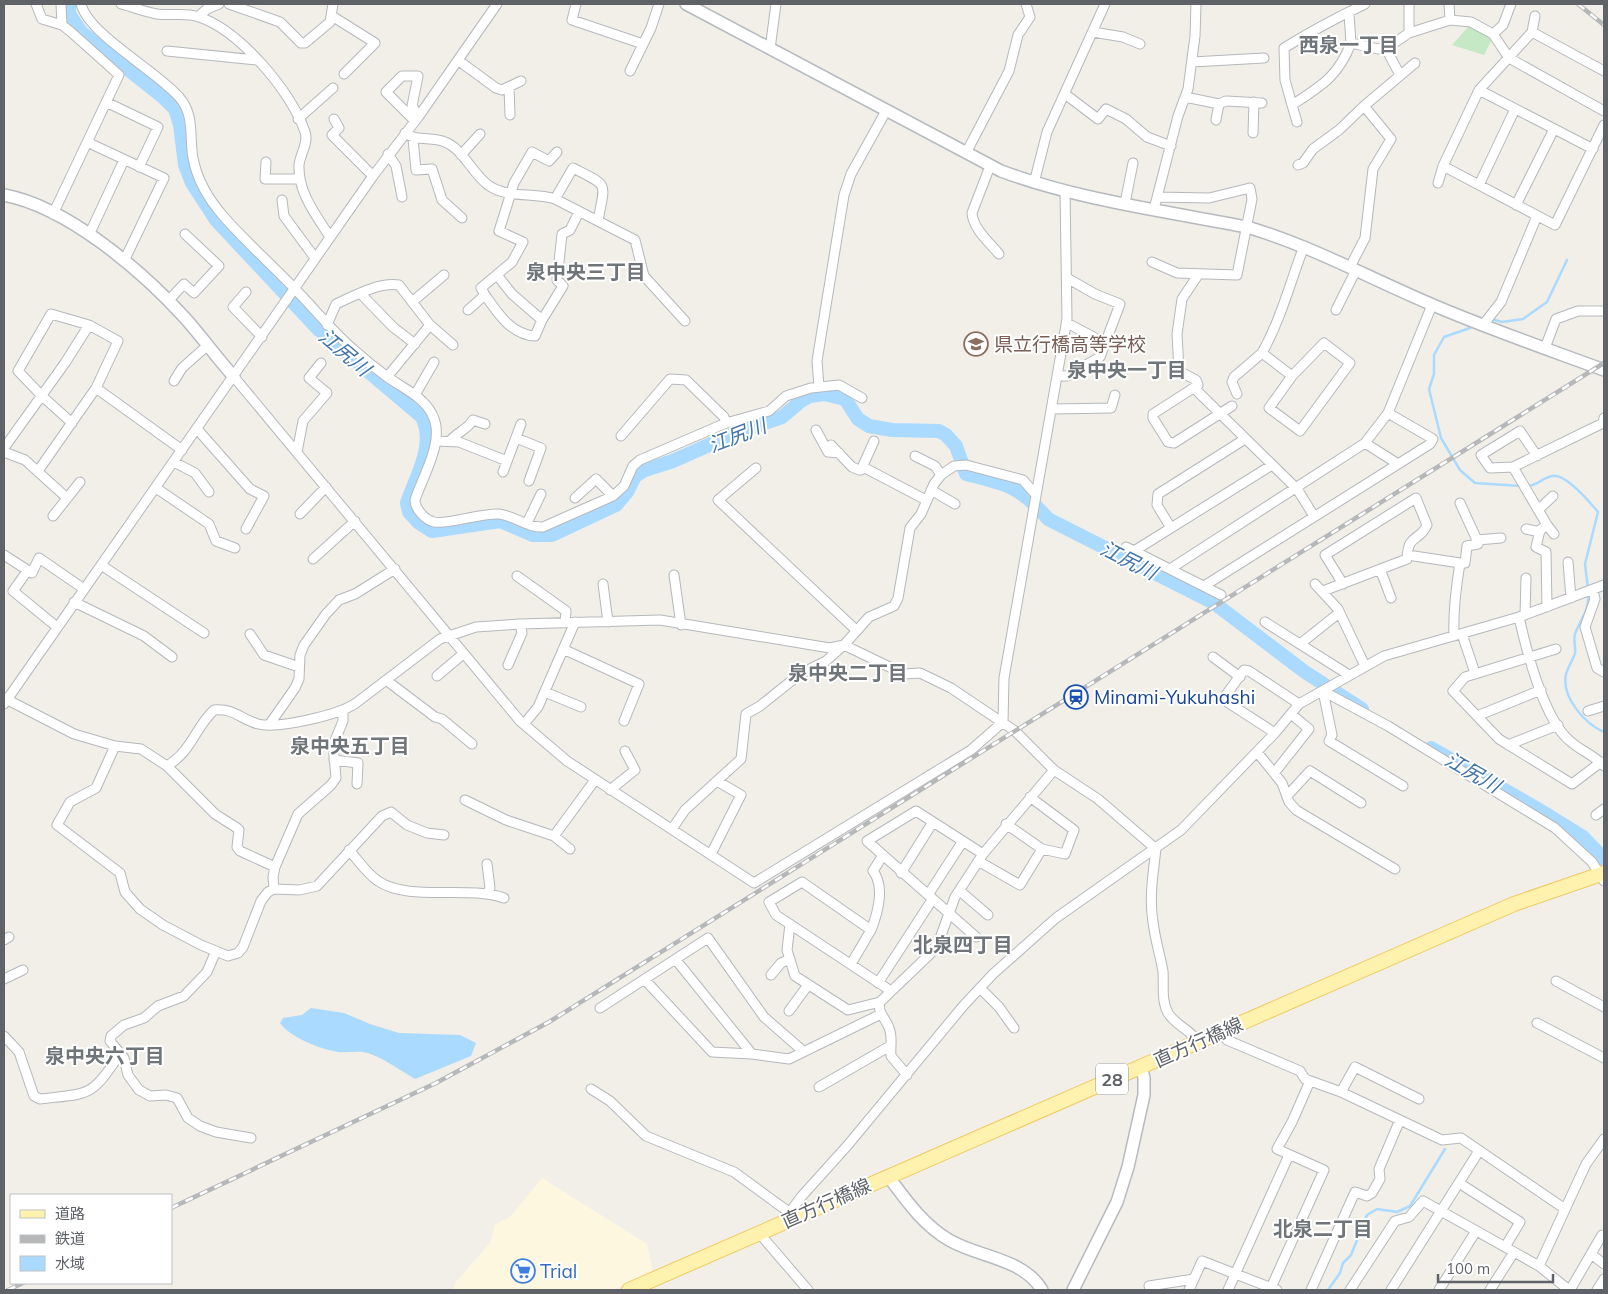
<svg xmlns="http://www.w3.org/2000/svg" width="1608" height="1294" font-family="Mulish,'Noto Sans JP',sans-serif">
	<rect width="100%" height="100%" fill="#f1efe8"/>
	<!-- commercial -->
	<path fill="#fef7e0" d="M542,1178L647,1244L653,1272L613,1290H453L455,1283L490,1243L495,1225L511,1216Z"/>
	<!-- green -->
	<path fill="#c5e8c5" d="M1469,26C1478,30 1487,31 1491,41L1484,55L1452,45Z"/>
	<!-- water -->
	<path fill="#aadaff" d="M311,1008L344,1013L370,1024L399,1033L460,1035L476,1043L471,1056L415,1079C400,1070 385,1059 368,1053C359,1050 348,1053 338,1052C320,1049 291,1038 280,1023L283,1018L302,1015Z"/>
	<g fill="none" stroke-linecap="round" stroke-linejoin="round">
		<!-- stream -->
		<path stroke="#aadaff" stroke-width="2.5" d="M1491,319L1502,322L1523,319L1547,302L1567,260
			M1473,325L1470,328L1444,337L1434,355V374L1429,389L1441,438L1460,470L1475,483L1521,486
			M1527,486C1537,486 1542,478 1552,476C1565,473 1590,502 1598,512L1585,564L1588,589
			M1588,594C1590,610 1580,620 1575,634C1573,640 1576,646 1575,653C1573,660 1568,667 1566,674C1561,697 1585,724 1604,732
			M1328,1290L1340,1273L1343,1263L1351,1255L1367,1215L1377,1209L1397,1212L1410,1206L1445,1149"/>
		<!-- river -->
		<path stroke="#aadaff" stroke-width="14" d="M69,4V14L81,32L163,97L175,109L180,125L185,165L192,183L216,220L318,329L422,417C436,445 416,476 407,503L409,512L418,522L432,531L500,521L533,535H552L616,505L627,492L635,476L645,470L673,461L738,432L782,417L801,401L810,396L824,394L845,399L858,419L869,426L892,430L939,431L946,435L956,446L966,474C1006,484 1020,486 1048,519L1214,603L1305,672L1362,709
			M1431,748L1536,808L1583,837L1604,859"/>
		<!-- street casing -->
		<g stroke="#b5b8bc" stroke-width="11">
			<path id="street" d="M36,4L42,19L62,25L71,32L119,75L53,214
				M61,4L62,25
				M81,4C89,35 157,71 179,97C195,115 189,136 193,158C197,180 210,201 224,217C246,242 271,264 293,287C314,308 332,331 354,350C364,359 375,368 386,376C402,388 423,396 432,414C446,440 423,475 415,500C415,509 425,520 434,522C448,525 480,513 499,514C515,516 528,528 543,527L613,496L624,486L633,466L640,460L726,423
				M121,4C133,7 145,12 157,14C171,16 187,12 199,17C239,30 292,92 305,132C309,143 300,154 299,165C298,193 316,215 330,237
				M229,4L280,22L301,43H305L330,22L333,4
				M576,4L572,20L643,44
				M1365,4C1338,17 1310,32 1284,48L1285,80L1292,105C1321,86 1338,77 1351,43L1378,49L1388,47L1409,33L1450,20L1471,22L1493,34L1509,58L1604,111
				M1409,4V33
				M1449,4L1450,20
				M1349,14L1351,43
				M199,16L207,9L219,4
				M332,16L375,43L344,74
				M1093,32L1123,37L1140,44
				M1532,32L1604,71
				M1493,34L1503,25L1511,4
				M1385,47L1400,75
				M770,49L776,4
				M167,51L257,60
				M459,61L496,88L502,90L521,81
				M1192,62L1264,58
				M630,71L651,28L659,4
				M509,87L510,115
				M1479,90L1593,149
				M1065,94L1098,119L1106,109L1126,119L1147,137L1171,146
				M1185,97L1219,104L1226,101L1262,103
				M106,102L158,127L139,167
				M1292,105L1297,122
				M298,119L333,88
				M334,119L339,128L332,135L373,176
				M1216,120L1219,104
				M415,121L386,92L402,76H418L412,106L419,116
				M405,133C418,142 431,136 445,142C463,149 472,173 488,185C508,199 533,192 555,199L635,240L644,276L685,321
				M1253,133L1254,102
				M413,139L416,170L432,169L442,200L462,218
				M87,142L164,178L124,261
				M966,153L1009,71L1018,35L1030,17L1026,4
				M388,154L396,166L402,197
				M461,155L480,134
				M266,162L265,179H300
				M1298,165L1303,163L1313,149L1339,130L1364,106
				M990,166L972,213C973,229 990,243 999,254
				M1443,166L1555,225L1604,125
				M1034,183L1047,132L1105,4
				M1438,183L1443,166L1479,90L1532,32L1535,16
				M1479,185L1515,109
				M555,199L573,168C610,187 605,181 598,221
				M282,200L284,216L315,258
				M1125,203L1133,163
				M1516,205L1554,129
				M1154,209L1178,116L1188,89L1195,36L1196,4
				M89,235L124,160
				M1152,262L1177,273L1237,275L1252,199L1250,188L1209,198L1158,197
				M1350,267L1365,238L1373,169L1391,139L1364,106L1415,63
				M497,275L512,294L542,320L563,286L557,280L562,234L570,230L579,212
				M1198,275L1182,299L1177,334L1179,371L1196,380L1198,385L1153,414V418L1168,442L1174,443L1232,406
				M246,292L233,307L262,337
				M360,293L393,327L415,344
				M485,295C497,312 511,335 535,336L542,320
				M168,301L184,284L194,293L219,266L185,234
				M412,302L444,275
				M468,310L485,295L481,288L512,262L523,242L499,231L514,183L532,152L549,161L557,152
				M1336,310L1356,270
				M1067,323L1105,343
				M327,325L336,304C354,296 378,282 399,285L430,325L387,377
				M430,325L453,345
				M1483,325L1501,302L1537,216
				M1324,343L1350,363L1300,431L1269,408L1292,376Z
				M1545,348L1556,319L1578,311H1604
				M1058,376H1067L1100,357L1120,304L1095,294L1067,278
				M1292,376L1262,353C1281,319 1290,283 1304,246
				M234,377L520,721L567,761L754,883L971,750L1003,722
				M174,381L182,368L208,345
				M819,387L817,361L844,195L851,174L886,111
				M96,388L182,450
				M1194,388L1297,489L1314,516
				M1237,394L1232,382L1234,377L1262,353
				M415,395L434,362
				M1053,409L1111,408L1115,395
				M197,429L250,489L264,496L246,529
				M816,430L828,452L839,453
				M621,436L670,379L686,380L724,417L726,423L769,411L786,396L811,388L839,385L862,398
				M516,438L541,448L529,481
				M436,441L459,442L507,461
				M450,441C457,432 467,430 473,420L485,424
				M1365,443L1398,464
				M831,445L852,467L859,470L865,468L926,500
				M4,448L65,363L89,325
				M4,452L25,460L67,498
				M297,452L303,421L327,393L309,378L321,363
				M915,456L935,466L941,475
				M174,462L195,473L209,492
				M1513,467L1490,468L1481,455L1520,431L1537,456
				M756,468L718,500L856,630
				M861,470L874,441
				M38,471L96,388L118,341L89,325L51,314L18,371L42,396L72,423
				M503,472L521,424
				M156,488L209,524L216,541L235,548
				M931,490L955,504
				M575,498L596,479L613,496
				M1460,503L1477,540
				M1538,510L1553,496
				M300,514L326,487
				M53,516L80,482
				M527,523L541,494
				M1547,525L1554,534
				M1171,528L1157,505L1158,494L1245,439
				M1526,529L1540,532
				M1126,547L1221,595
				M1134,551L1272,465
				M4,555L32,573L39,558L84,589
				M1414,556L1460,563
				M313,559L355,521
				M1568,562L1571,598
				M101,565L204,633
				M1170,569L1365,443L1388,413L1432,305
				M1380,569L1391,598
				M28,570L13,591L57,627
				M674,575L681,625
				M517,576L566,611L565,622
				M603,584L608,622
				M1315,584L1338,609L1365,666
				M1204,586L1430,444L1433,439L1388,413
				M1593,590L1595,599L1585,627L1597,668L1604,672
				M1323,591L1407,559C1408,532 1419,543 1427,525L1416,498L1325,555L1343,584
				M74,602L144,636L172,657
				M1547,607L1546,552L1536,547L1540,530L1547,525L1513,467L1603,423L1604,418
				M1525,615L1526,578
				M1519,617C1526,649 1544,720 1570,741C1581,751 1594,755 1604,766
				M1265,622L1349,675
				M250,634L264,655L299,667
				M1462,634L1475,673
				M1454,636C1453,611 1456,587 1460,563H1465L1467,546L1478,544L1477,540L1501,538
				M1300,644L1339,613
				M563,649L639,684L624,721
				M1556,649L1465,677L1453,691L1499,739L1572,784L1601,762
				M1213,657L1240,677
				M508,665L522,633L520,624
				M437,676L463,654
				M386,680L435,717L442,719L472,744
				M1323,691L1388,726L1555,828L1592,862L1604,881
				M1323,691L1332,735L1329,741L1403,786
				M545,692L581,707
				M4,698L74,734L115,746L141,749L167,766L215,814L237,828L239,830L237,847L240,851L275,867
				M4,704L373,176L419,116L497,4
				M1588,711L1604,706
				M1477,716L1541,690
				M1003,722L1004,678L1067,319L1065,191
				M524,724L538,707L575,622
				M269,725L295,688L299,679L300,655L304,645L326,614L339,600L355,594L395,569
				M1275,733L1227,702L1226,695L1244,670L1249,671L1299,704
				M1508,745L1558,725
				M115,746L96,788L70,802L57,825L120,873L125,892L140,909L163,925L201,945L228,956L238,953L243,947L261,901L268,892L274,889L299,890L317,886L382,816L391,812L407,825L427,833L444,835
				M1257,752L1282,783L1289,802L1296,810L1395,869
				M334,760L358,763L357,784
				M167,766C192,751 194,729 214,710C234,708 240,719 258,724C278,729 339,715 356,703L440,639L476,627L520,624L660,620L830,648L844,645L904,674L920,673L951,688L1015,731L1054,770L1098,799L1156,849
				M1275,772L1309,729L1291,714
				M610,790L635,770L625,751
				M1287,796L1310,771L1361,803
				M465,800L506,820L554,836
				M1596,815L1604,809
				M1006,824L1042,849L1065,854L1074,830L1030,797
				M672,829L685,810L741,759L746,714L760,706L800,674L826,661L844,645L869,617L894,606L898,598L910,528L921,514L934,484L941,475L954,466L966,465L1023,480L1036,495
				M570,849L554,836L595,780
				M1156,849C1153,874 1149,898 1153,922C1155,939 1160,955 1163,971C1164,985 1161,1000 1168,1013C1175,1025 1190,1029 1198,1042
				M349,850C358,860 367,874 378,881C409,902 467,885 504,898
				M711,854L741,795L717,781
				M883,855L873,871C885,886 878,913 871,930L802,882L769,902L776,915L891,991
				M978,861L1020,885L1042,849
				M487,864L490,888L488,892
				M901,873L933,822
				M274,889L273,877L275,867L298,814L331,785L336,778L333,745L343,721V710
				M960,891L988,915
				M928,895L963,841
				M790,924L787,950L795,976L848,1010L880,1002
				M976,937L867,841L916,811L983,854
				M4,940L9,937
				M216,951L207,972L184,996L158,1006L144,1018L124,1025L111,1036L110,1041L124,1058L128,1075L139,1090L150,1096L166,1095L177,1098L188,1118L200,1126L216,1132L251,1138
				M676,960L752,1054
				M851,964L871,930
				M771,975L781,963L790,959
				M4,979L23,970
				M645,980L712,1052L752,1054L789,1059L881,1014
				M1556,981L1604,1007
				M878,983L932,900
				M980,988L999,1007L1014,1028
				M600,1008L708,938L764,1017L803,1051
				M789,1011L808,985
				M1537,1023L1604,1058
				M1220,1032L1227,1040L1300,1071L1305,1079L1341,1092L1442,1140L1461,1138L1565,1209
				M4,1036L19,1052L34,1096L40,1099C91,1093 90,1098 120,1054
				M907,1075L891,1056C890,1047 893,1037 889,1028C886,1018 877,1013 880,1002L930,954L939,941L955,897L983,854L1054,770
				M819,1087L890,1046
				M591,1089L610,1101L646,1136L734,1172L786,1210L789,1219
				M1341,1092L1355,1067L1419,1099
				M1459,1183L1520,1222L1505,1247
				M789,1219L793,1208L801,1197L847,1146L964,1005L993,974L1056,918L1181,830L1275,733L1299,704L1384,656L1519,617L1604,585
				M759,1233L808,1290
				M1591,1254L1604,1264
				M1539,1266L1586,1164L1604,1139
				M1149,1286L1194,1279
				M1189,1290L1202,1261L1277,1290
				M1228,1290L1289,1155
				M1270,1290L1324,1170L1277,1149L1292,1122L1310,1081
				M1311,1290L1355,1192L1367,1196L1372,1193L1380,1179L1379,1169L1399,1122
				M1350,1290L1395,1221L1409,1217L1423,1201L1539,1266L1569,1290
				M1391,1290L1479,1151
				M1439,1290L1476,1231
				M1490,1290L1514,1252
				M1570,1290L1602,1235
				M1597,1290L1604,1279"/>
		</g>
		<!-- secondary casing -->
		<g stroke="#b6babf" stroke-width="14">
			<path id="secondary" d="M686,4L1001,171C1079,200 1165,211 1247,227C1312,246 1371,279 1433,305C1489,329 1547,349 1604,370
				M4,195C68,207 142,271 185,318C202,337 217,358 234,377
				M888,1176C906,1200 923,1225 949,1240C980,1258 1023,1258 1042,1290
				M1073,1290L1117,1202L1128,1167L1144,1095V1078L1141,1066"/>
		</g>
		<!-- primary casing -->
		<g stroke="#f2c960" stroke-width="16">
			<path id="primary" d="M629,1290L1514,904L1604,873"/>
		</g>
		<!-- street -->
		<use href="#street" stroke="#fff" stroke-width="9"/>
		<!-- secondary -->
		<use href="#secondary" stroke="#fff" stroke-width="11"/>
		<!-- primary -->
		<use href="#primary" stroke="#fff2af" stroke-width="14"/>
		<!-- rail casing -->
		<g stroke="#b6b7b8" stroke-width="4.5">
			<path id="rail" d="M1578,4L1604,25
				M171,1208L436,1083L549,1022L1604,363
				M8,1290L23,1283"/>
		</g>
		<!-- rail -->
		<use href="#rail" stroke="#fff" stroke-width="2.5" stroke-dasharray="8" stroke-linecap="butt"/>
	</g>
	<!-- icons -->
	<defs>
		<g id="school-ring" transform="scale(1.25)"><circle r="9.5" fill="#fff" stroke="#8d6e63" stroke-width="1.5"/><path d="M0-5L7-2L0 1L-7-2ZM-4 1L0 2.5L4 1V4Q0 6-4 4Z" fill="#8d6e63"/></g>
		<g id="station-ring" transform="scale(1.25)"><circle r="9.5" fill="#fff" stroke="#1a4fb4" stroke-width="1.5"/><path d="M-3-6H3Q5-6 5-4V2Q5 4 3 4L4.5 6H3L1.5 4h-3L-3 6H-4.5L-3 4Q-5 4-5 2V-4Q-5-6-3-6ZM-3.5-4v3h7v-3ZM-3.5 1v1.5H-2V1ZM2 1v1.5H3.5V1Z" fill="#1a4fb4"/></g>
		<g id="supermarket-ring" transform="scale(1.25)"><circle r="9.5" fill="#fff" stroke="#3f7fe0" stroke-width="1.5"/><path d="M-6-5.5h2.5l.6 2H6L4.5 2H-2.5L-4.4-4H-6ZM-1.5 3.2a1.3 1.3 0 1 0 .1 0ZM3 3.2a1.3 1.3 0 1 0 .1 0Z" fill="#3f7fe0"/></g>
	</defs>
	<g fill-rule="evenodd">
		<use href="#school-ring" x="976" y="344"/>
		<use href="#station-ring" x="1076" y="697"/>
		<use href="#supermarket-ring" x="523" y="1271"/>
	</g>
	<g text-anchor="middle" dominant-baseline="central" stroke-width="4" stroke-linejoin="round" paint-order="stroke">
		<!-- shield labels -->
		<rect fill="#fff" stroke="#8f9295" stroke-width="1" x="1096" y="1063.5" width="32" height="31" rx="4"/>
		<g font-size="18" font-weight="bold" fill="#5f6368">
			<text x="1112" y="1079">28</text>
		</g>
		<!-- education labels -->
		<g font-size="19" fill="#785e54" stroke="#fff" text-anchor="start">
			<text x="994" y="344">県立行橋高等学校</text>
		</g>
		<!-- transit labels -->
		<g font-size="19" fill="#164399" stroke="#fff" text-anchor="start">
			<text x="1094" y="697">Minami-Yukuhashi</text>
		</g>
		<!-- street labels -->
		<g font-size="19" fill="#5f6368" stroke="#fff">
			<text transform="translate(1198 1042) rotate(-24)">直方行橋線</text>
			<text transform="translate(826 1203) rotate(-24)">直方行橋線</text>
		</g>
		<!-- shop labels -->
		<g font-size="19" fill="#366cbe" stroke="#fff" text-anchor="start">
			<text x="540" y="1271">Trial</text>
		</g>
		<!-- neighbourhood labels -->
		<g font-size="20" font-weight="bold" fill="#70757a" stroke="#fff">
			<text x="1349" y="44">西泉一丁目</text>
			<text x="586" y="271">泉中央三丁目</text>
			<text x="1127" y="369">泉中央一丁目</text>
			<text x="848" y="672">泉中央二丁目</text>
			<text x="350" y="745">泉中央五丁目</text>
			<text x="963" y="944">北泉四丁目</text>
			<text x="105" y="1055">泉中央六丁目</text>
			<text x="1323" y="1228">北泉二丁目</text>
		</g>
		<!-- water labels -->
		<g font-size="20" font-style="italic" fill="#4174aa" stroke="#fff">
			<text transform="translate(345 352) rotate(40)">江尻川</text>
			<text transform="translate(737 435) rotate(-21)">江尻川</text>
			<text transform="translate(1129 560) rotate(27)">江尻川</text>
			<text transform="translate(1473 772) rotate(30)">江尻川</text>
		</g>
	</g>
	<!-- border -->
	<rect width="1608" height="1294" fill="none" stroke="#5f6368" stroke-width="10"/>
	<!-- legend -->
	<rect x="10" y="1194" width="162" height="90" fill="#ffffff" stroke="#bfc1c3"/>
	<rect x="20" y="1210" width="25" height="8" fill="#fff2af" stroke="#bfc1c3"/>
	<text x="55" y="1219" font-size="15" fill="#5f6368">道路</text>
	<rect x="20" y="1235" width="25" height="8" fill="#b6b7b8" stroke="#bfc1c3"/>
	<text x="55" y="1244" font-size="15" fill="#5f6368">鉄道</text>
	<rect x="20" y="1256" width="25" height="15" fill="#aadaff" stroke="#bfc1c3"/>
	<text x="55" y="1269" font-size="15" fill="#5f6368">水域</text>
	<!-- scale -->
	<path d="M1438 1274v8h115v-8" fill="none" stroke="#5f6368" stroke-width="2.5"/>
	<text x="1446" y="1274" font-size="15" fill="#5f6368" stroke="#ffffff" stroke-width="4" paint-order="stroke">100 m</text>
</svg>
